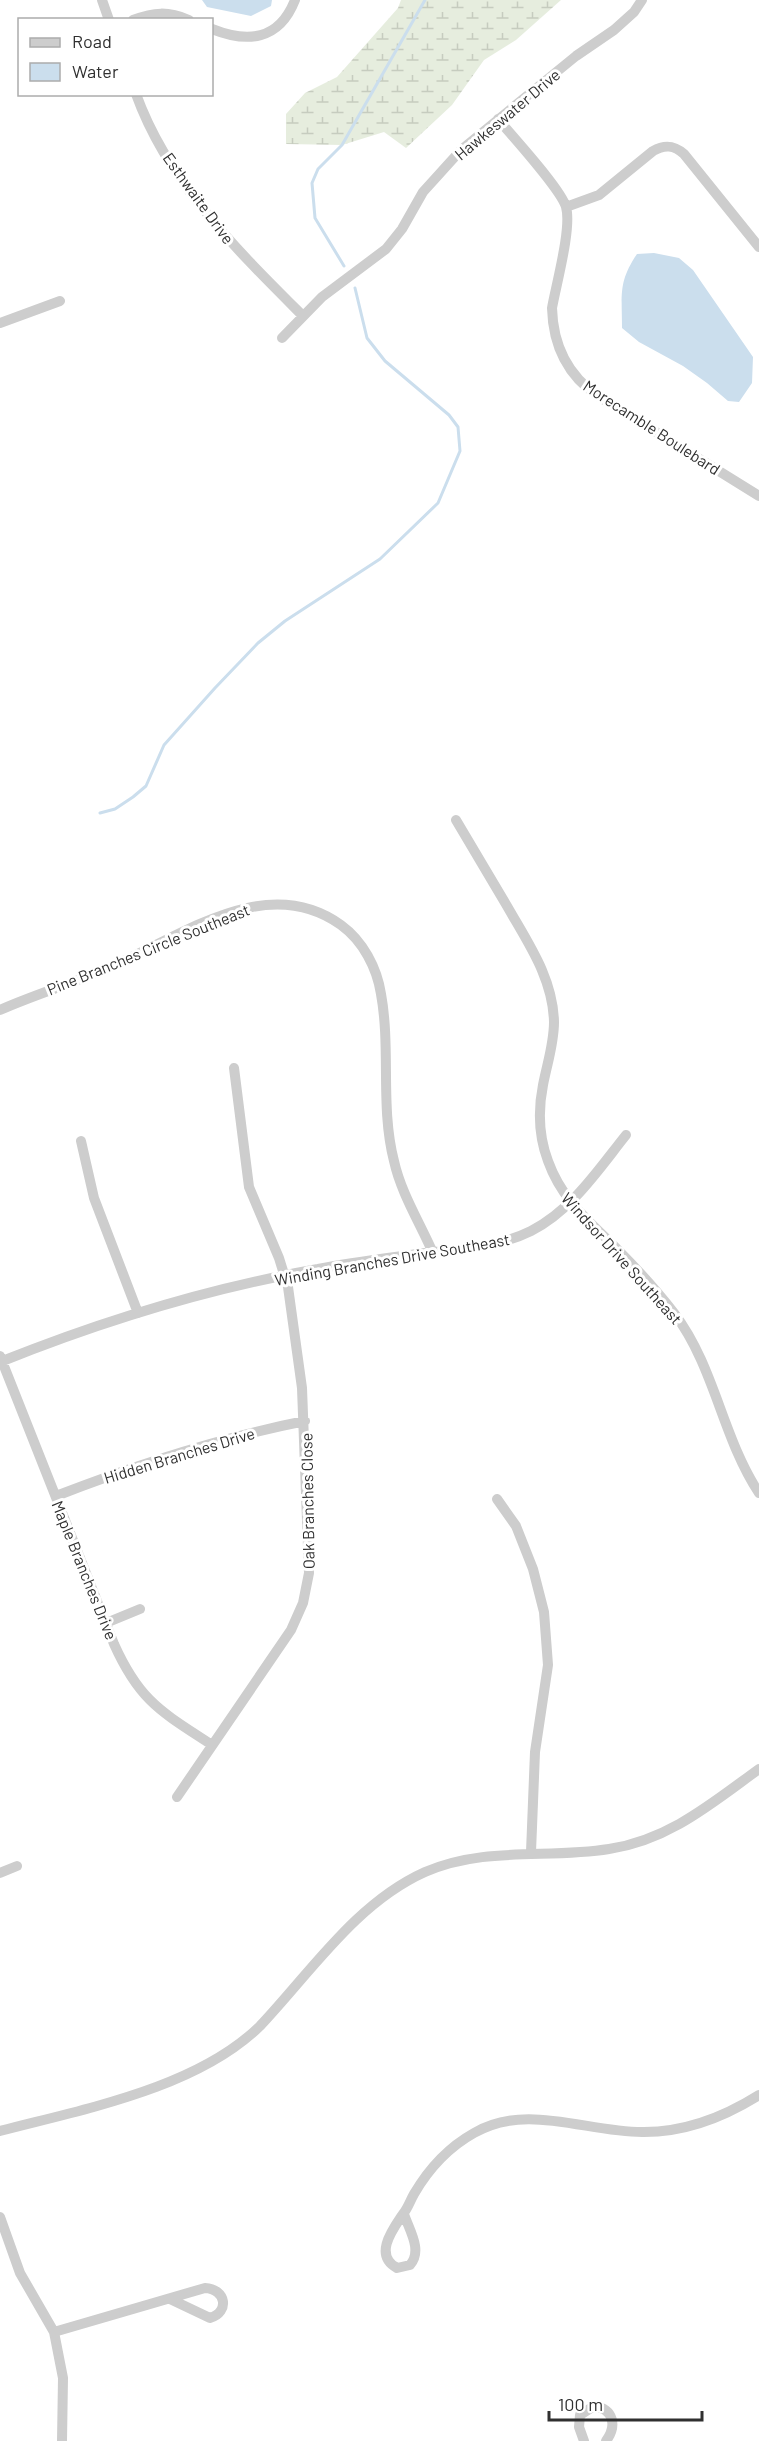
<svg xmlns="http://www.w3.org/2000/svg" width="759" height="2441" font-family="Barlow,sans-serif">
	<defs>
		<pattern id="wetland-marsh" width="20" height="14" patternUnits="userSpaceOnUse" patternTransform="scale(1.5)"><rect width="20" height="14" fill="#e6edde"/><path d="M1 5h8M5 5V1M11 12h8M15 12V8" fill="none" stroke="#c6ccbf"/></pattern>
	</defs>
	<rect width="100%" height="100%" fill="#fff"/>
	<!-- wetland -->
	<path fill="url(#wetland-marsh)" d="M401,0H561L516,40L484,60L452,105L406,148L384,132L342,145L286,144V114L305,93L337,77L398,8Z"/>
	<!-- water -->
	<path fill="#cbdeed" d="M202,0H272L271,6L251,16L207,7Z
		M654,253L679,258L693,270L753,357L752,383L739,402L728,401L707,383L683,366L639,342L622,328C622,295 618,282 637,254Z"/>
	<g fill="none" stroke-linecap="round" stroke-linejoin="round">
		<!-- stream -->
		<path stroke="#cbdeed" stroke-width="3" d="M344,266L315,218L312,183L318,169L342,145L425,0
			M100,813L115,809L133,797L146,786L164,745L215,688L258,643L285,621L380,559L438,503L460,451L458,427L449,415L385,361L367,338L355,288"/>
		<!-- minor -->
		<path stroke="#cdcdcd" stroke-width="10" d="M102,0L109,20
			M133,20C154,12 168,11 189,20
			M212,29C247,43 279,41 295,0
			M136,94C168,183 238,251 303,316
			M498,119C513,137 561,189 566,207C572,228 556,285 552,308C553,345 567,375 598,396L759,496
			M566,207L599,195L653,151C665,144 674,145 684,154L759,247
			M0,323L60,301
			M282,338L322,297L386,249L402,229L423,192L461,150L576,56L614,30L634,12L642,0
			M456,820C473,849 490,877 507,906C528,943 553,978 554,1022C554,1044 547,1064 543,1085C538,1110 539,1137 548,1161C562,1200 588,1220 617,1249C637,1269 657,1291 674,1313C715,1367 722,1437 759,1493
			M0,1010C36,994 74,983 110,967C181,937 266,871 341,925C363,941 377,968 381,994C391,1049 380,1107 394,1161C401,1193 420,1223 433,1253
			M81,1141L94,1198L138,1313
			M0,1356L114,1644C140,1702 162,1712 212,1745
			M0,1362C102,1321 209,1288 318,1269C353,1262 389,1258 425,1253C461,1249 499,1247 531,1231C572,1210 598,1170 626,1135
			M56,1496C138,1464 219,1438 305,1421
			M497,1499L516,1526L533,1569L544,1612L548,1665L535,1752L531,1852
			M106,1623L140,1609
			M177,1797L291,1630L303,1603L309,1573L302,1388L288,1287L279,1258L249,1187L234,1068
			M0,1873L17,1866
			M0,2131C84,2109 197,2088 260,2026C311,1972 356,1903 425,1872C485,1846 547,1859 609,1849C669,1840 712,1803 759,1769
			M404,2214C409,2230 423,2250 410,2265L397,2268C373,2255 393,2229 403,2214C408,2208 410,2201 414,2194C428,2170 449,2147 474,2133C527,2102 588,2133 644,2132C685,2132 724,2117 759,2095
			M0,2217L20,2273L54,2332L63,2378L62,2441
			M54,2332L205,2288C226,2289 230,2312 210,2318L170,2299
			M584,2441L579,2427L580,2415L594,2406C614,2409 617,2426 606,2441"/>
	</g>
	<g text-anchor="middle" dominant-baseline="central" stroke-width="6" stroke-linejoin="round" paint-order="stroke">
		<!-- street labels -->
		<g font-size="16" fill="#303030" stroke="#fff">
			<text transform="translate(507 114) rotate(-40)">Hawkeswater Drive</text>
			<text transform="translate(199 198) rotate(54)">Esthwaite Drive</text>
			<text transform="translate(652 427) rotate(33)">Morecamble Boulebard</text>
			<text transform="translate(148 949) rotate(-22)">Pine Branches Circle Southeast</text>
			<text transform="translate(622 1258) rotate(48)">Windsor Drive Southeast</text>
			<text transform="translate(392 1259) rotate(-10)">Winding Branches Drive Southeast</text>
			<text transform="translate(179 1455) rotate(-17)">Hidden Branches Drive</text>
			<text transform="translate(307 1501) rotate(-91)">Oak Branches Close</text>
			<text transform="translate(85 1570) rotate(68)">Maple Branches Drive</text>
		</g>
	</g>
	<!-- legend -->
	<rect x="18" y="18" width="195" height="78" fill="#ffffff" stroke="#acacac" stroke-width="1.5"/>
	<rect x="30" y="38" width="30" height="9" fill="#cdcdcd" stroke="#acacac" stroke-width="1.5"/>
	<text x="72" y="48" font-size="18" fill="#303030">Road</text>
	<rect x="30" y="63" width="30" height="18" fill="#cbdeed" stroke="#acacac" stroke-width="1.5"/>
	<text x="72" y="78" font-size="18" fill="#303030">Water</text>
	<!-- scale -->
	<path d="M549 2411v9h153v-9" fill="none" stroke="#303030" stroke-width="3"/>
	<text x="558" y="2411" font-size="18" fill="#303030" stroke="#ffffff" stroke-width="4.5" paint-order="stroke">100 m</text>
</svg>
